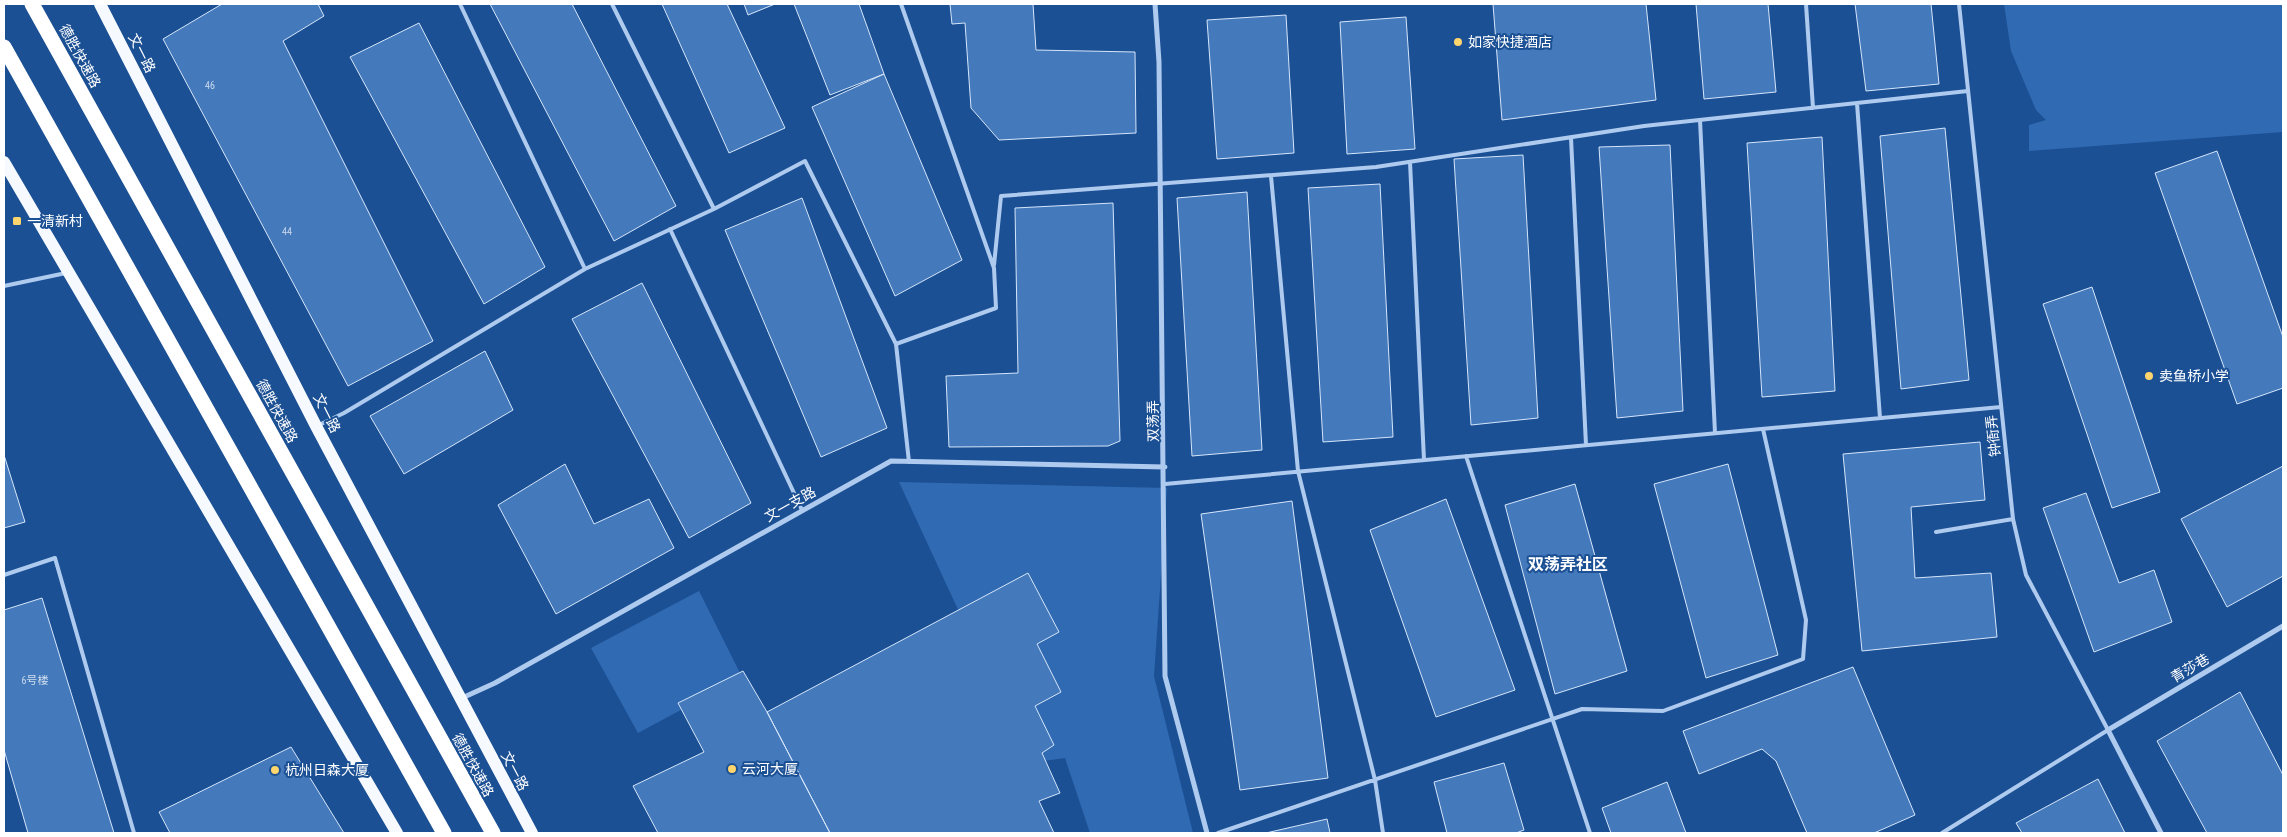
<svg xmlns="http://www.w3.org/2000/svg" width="2287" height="837" font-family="'PT Sans Narrow','Noto Sans SC',sans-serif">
	<rect width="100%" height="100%" fill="#1c5094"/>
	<!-- green -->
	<path fill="#306ab2" d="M2004,4H2283V132L2029,151V125L2046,120L2036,110L2011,51Z
		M899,482L1167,488L1154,676L1193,833H1090L1065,758L1029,763Z
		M699,591L742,677L638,733L591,648Z"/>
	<!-- building -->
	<path fill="#4479bb" stroke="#d5e6fb" d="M222,4H318L324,16L283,41L433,341L348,386L163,39Z
		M490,4H572L676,206L614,241Z
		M662,4H727L785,128L729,153Z
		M744,4H775L748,15Z
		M794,4H859L884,74L830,95Z
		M950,4H1033L1036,50L1135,52L1136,133L999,140L971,108L965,23L952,24Z
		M1493,4H1646L1656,100L1502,120Z
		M1696,4H1768L1776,92L1704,99Z
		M1855,4H1931L1939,84L1866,91Z
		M1286,15L1294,153L1217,159L1207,20Z
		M1406,17L1415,149L1347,154L1340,22Z
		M419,23L545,267L484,304L350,57Z
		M884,74L962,260L895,296L812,107Z
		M1945,128L1969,380L1901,389L1880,136Z
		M1822,137L1835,391L1762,397L1747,143Z
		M1670,145L1683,411L1617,418L1599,147Z
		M2217,151L2283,337V388L2237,404L2155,173Z
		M1523,155L1538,418L1471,425L1454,159Z
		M1380,184L1393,437L1323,442L1308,188Z
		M1247,192L1262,450L1192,456L1177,198Z
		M802,198L887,428L821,457L725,230Z
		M1113,203L1120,441L1108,446L949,447L946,376L1018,373L1015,208Z
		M642,283L751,503L689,538L572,319Z
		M2092,287L2160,492L2112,508L2043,304Z
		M485,351L513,410L404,474L370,416Z
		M1980,442L1985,500L1911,507L1915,578L1991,573L1997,637L1862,651L1843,454Z
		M4,455L25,522L4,528Z
		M565,464L594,524L649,499L674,548L556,614L498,505Z
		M1728,464L1778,655L1706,678L1654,484Z
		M2283,466V576L2227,607L2181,519Z
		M1575,484L1627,671L1555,694L1505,505Z
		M2086,493L2119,583L2154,570L2172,622L2094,652L2043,508Z
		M1446,499L1515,690L1436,717L1370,530Z
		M1292,501L1328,778L1240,790L1201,514Z
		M1028,573L1059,632L1037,644L1061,692L1035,706L1054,745L1042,753L1060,793L1039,801L1054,833H830L767,712Z
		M42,598L114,833H28L4,750V610Z
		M1853,667L1915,815L1874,833H1807L1776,761L1762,749L1699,774L1683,731Z
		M743,671L767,712L830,833H658L633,786L704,752L678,703Z
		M2240,692L2283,775V833H2207L2157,741Z
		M291,747L344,833H170L159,812Z
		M1504,763L1524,830L1516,833H1447L1434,782Z
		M2098,779L2125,833H2022L2016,823Z
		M1667,782L1686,833H1611L1602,808Z
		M1327,819L1330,833H1266Z"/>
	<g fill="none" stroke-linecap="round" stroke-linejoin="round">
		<!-- lane -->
		<path stroke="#aecbef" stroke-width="4" d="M460,4L585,269
			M612,4L714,209
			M1806,4L1813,108
			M1857,103L1880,418
			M1700,120L1715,433
			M1571,138L1586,445
			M1410,162L1424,460
			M1271,176L1298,471L1375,780L1383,833
			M670,229L802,510
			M994,265L1001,196L1376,167L1644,126L1968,91
			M4,286L66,273
			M896,344L909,462
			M319,425L344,413L585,269L714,209L805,161L896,344L996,308L994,268L901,4
			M1466,456L1590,833
			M1165,484L2001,407
			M1936,532L2013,519
			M4,575L55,558L134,833
			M1218,833L1582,709L1663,711L1803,659L1806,620L1763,429
			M1942,833L2108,730L2026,575L2013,519L1959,4"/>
		<!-- street -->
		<path stroke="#aecbef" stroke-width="5" d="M1155,4L1159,62L1165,676L1207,833
			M462,698L495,683L891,461L1165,467
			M2161,833L2108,730L2283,626"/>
		<!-- primary -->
		<path stroke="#f6faff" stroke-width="12" d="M100,4L316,426L532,833
			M4,162L397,833"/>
		<!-- highway -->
		<path stroke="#fff" stroke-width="15" d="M32,4L493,833
			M4,47L444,833"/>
	</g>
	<!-- markers -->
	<g fill="#ffd56d" stroke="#1c5094" stroke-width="2">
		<circle cx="1458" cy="42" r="5"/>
		<rect x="12" y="216" width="10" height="10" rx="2.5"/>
		<circle cx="2149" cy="376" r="5"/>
		<circle cx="732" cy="769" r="5"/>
		<circle cx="275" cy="770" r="5"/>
	</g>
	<g text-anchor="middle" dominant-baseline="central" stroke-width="4" stroke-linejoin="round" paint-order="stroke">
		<!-- number labels -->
		<g font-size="11" fill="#d0deee">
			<text x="210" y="85">46</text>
			<text x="287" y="231">44</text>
			<text x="35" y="680">6号楼</text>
		</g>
		<!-- poi labels -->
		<g font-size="14" fill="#fff" stroke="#1c5094" text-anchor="start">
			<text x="1468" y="42">如家快捷酒店</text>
			<text x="27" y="221">一清新村</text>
			<text x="2159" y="376">卖鱼桥小学</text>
			<text x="742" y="769">云河大厦</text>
			<text x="285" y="770">杭州日森大厦</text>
		</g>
		<!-- street labels -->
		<g font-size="14" fill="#fff" stroke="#1c5094">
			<text transform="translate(142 53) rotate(63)">文一路</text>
			<text transform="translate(80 56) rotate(61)">德胜快速路</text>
			<text transform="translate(277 411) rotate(61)">德胜快速路</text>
			<text transform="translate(327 413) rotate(63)">文一路</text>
			<text transform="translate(1153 421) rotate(-91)">双荡弄</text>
			<text transform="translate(1993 436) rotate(-96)">钟衙弄</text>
			<text transform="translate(790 504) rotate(-29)">文一支路</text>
			<text transform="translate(2190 668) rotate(-31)">青莎巷</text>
			<text transform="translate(473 765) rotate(61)">德胜快速路</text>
			<text transform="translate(515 771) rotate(62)">文一路</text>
		</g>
		<!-- quarter labels -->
		<g font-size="16" font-weight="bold" fill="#fff" stroke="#1c5094">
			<text x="1568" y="564">双荡弄社区</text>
		</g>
	</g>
	<!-- border -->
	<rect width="2287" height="837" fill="none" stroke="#ffffff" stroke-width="10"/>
</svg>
